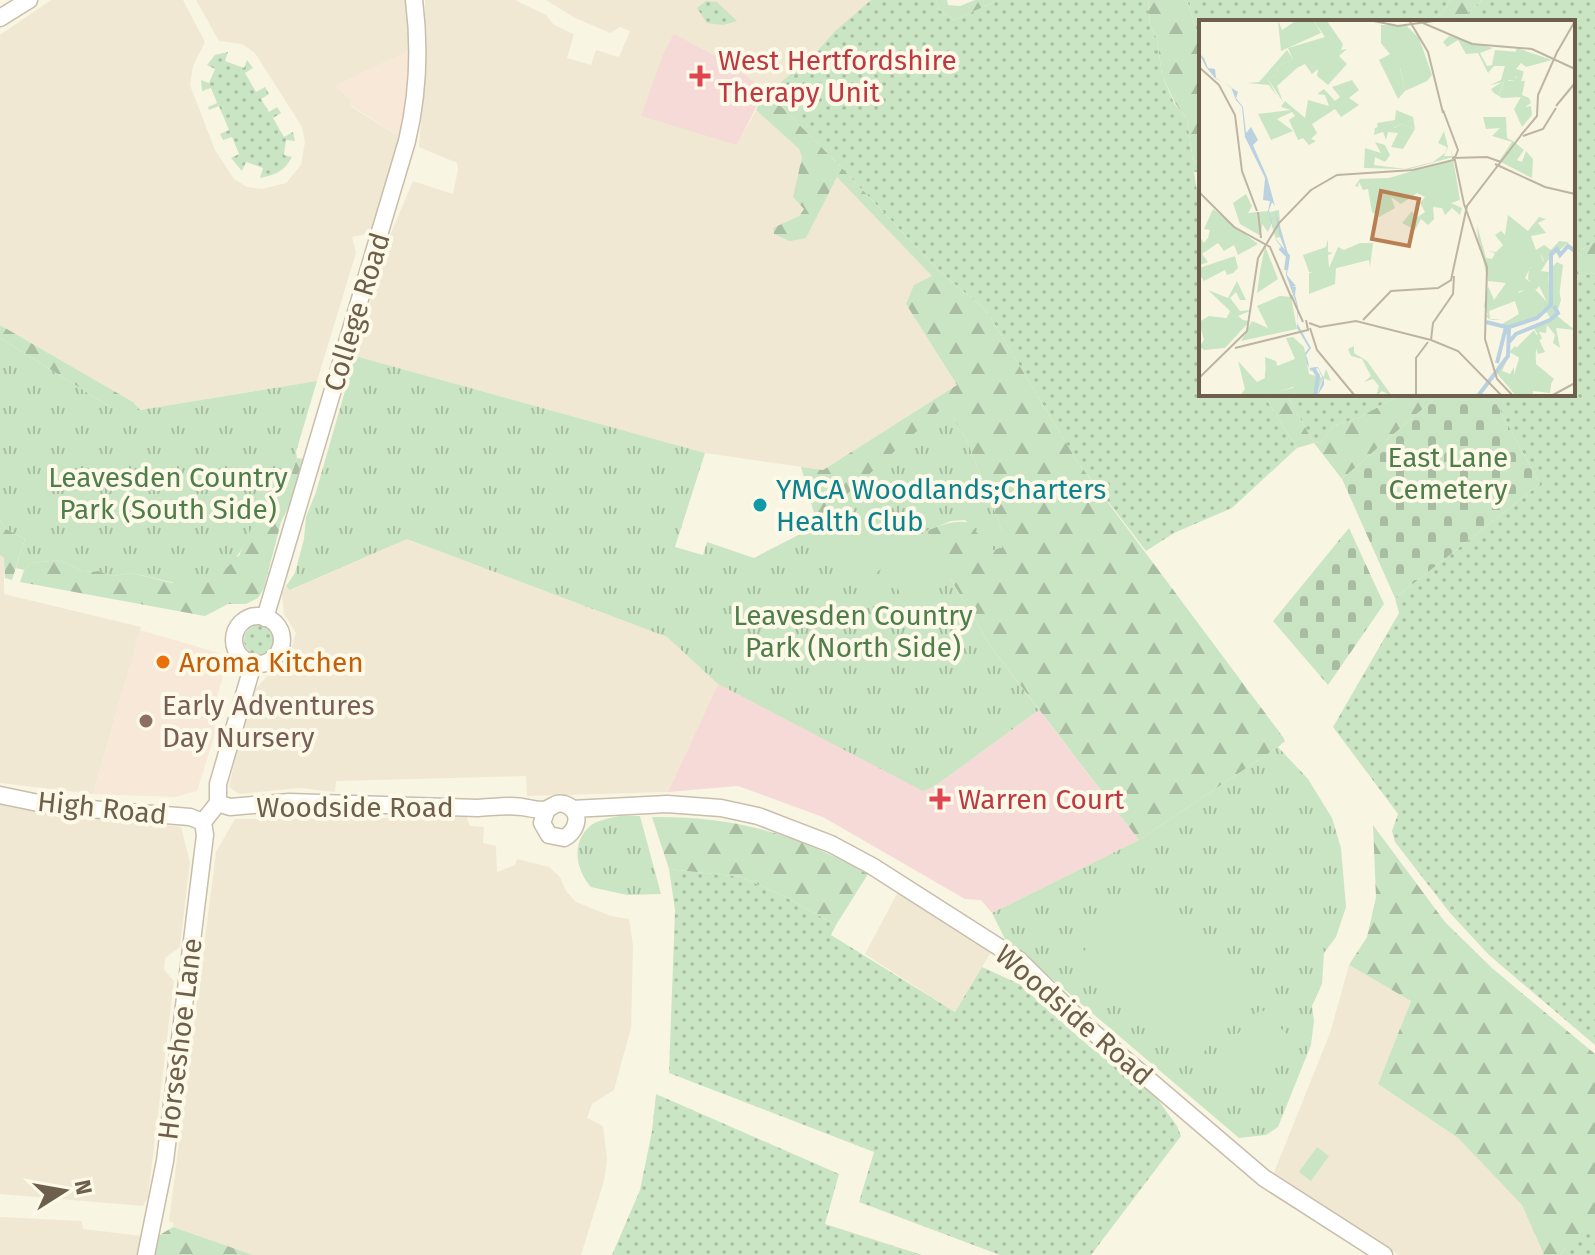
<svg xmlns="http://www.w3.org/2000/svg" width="1595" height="1255" font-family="'Fira Sans',sans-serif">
	<defs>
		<pattern id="grass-dots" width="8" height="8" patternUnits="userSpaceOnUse" patternTransform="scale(2)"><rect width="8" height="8" fill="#cae5c3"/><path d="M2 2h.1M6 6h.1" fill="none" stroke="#a8bda1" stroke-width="1.8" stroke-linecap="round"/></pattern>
		<pattern id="forest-firs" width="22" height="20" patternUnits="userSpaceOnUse" patternTransform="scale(2)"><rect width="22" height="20" fill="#cae5c3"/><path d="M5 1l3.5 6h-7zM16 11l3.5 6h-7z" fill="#a8bda1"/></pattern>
		<pattern id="cemetery-stones" width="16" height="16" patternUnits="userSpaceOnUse" patternTransform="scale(2)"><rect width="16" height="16" fill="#cae5c3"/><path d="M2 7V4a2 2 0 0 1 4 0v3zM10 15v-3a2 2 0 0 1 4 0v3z" fill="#a8bda1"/></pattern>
		<pattern id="park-tufts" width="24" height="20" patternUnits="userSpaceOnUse" patternTransform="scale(2)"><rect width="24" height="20" fill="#cae5c3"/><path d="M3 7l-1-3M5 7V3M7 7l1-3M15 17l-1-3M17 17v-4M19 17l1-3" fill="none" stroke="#a8bda1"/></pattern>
	</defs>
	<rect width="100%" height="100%" fill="#f9f5e3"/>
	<!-- residential -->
	<path fill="#f0e8d2" d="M51,0H183L205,42L193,66L190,85L215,150L234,179L247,187L262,189L286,183L301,165L305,142L302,127L255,53L242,44L219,41L196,0H406L409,50L398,57L352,101L350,106L400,137L372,233L352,237L356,253L317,381L140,410L133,402L0,325V35Z
		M425,0H515L546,15L554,25L574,34L567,58L591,65L596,50L619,57L630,31L620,27L610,33L573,17L546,0H871L835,31L812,57L772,89L765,90L714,56L737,145L756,110L799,149L802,157L797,178L804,208L799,216L773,228L806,238L837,176L933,276L906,304L957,385L823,470L705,453L355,356L385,247L413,181L453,194L458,169L457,163L419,147L425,73Z
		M407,539L667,637L718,684L668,792L527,796L526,776L336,781L335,792L300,788L239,794L229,787L249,696L272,671L287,664L296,633L284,614L282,593L286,586L291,590Z
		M0,555L4,558V594L141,627L93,794L0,783Z
		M0,804L63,814L181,827L190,862L180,947L165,958L164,970L174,981L148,1197L143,1206L0,1194Z
		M395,813L466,816L470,826L484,827L483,843L496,846L497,872L515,865L517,859L549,867L560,877L566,891L576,902L611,916L629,919L633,945L631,1028L614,1090L592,1104L587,1118L603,1126L607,1159L604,1181L581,1255H253L173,1227L174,1223L169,1221L216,852L235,819L394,818Z
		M898,892L993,949L955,1012L865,954Z
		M1349,965L1411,1001L1378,1084L1458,1138L1522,1205L1544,1255H1399L1273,1175L1330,1033Z
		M0,1217L82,1221L83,1229L142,1236L138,1255H0Z"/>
	<!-- commercial -->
	<path fill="#f8e8d7" d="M409,50L408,98L400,137L350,105L351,100L334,86Z
		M140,630L219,653L215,670L224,673L217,697L220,699L217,707L223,709L197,791L175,797L93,794Z"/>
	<!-- medical -->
	<path fill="#f6dad7" d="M674,34L728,63L765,90L737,145L641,116L663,54Z
		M718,684L923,790L935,786L1039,710L1139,840L992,913L981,900L965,899L823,817L738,786L668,792Z"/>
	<!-- grass -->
	<path fill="url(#grass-dots)" d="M871,0H936L940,10L954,20L999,0H1148L1150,25L1157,39L1162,75L1174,103L1187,119L1193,161L1201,162V171L1194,172L1201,217V394H1263L1297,448L1232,508L1174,533L1146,551L1077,461L986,310L940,272L837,163L765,90L772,89L812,57L835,31Z
		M1187,0H1451L1441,14L1428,22H1201V45Z
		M1482,0H1595V241L1573,255V22H1458Z
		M706,1L717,2L737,21L723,25L707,23L697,8Z
		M228,52L225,61L244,68L247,60L253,68L245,73L256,92L265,87L269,94L261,99L269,112L277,107L281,113L273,118L284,137L293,132L295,141L286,140L284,155L292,157C285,171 275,175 260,178L263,168L246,162L242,171L231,158L239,154L232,137L223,140L220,134L229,130L219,106L209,110L208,107L217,103L211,88L202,91L201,80L209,83L215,69L207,65L215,55Z
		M1595,273V1045L1489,955L1450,913L1395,842L1392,831L1398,814L1333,727L1399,613L1395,598L1540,484L1491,394H1573V284L1581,276Z
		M1286,394H1402L1358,418L1335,425L1321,442L1314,443Z
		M244 640a15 15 0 1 1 30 0a15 15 0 1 1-30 0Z
		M669,869L741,877L782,895L836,925L831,935L955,1012L982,967L1019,984L1090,1047L1153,1093L1177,1126L1181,1136L1091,1255H1000L859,1202L874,1152L669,1073L675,910Z
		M656,1094L839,1174L825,1224L922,1255H612L640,1190L652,1131Z
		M1584,1233H1595V1255H1560L1570,1241Z"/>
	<!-- forest -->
	<path fill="url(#forest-firs)" d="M936,0H947L948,5L960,6L975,0H999L954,20L940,10Z
		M1148,0H1187L1201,45V162L1193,161L1187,119L1175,103L1162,75L1157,39L1150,25Z
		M1451,0H1482L1458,22H1428L1441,14Z
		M765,90L837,163L940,272L986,310L1077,461L1283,737L1285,741L1278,747L1139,840L991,647L950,578L958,570L926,531C963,516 967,521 1003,534L966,438L956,423L948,404L833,507L815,517L801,467L823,470L957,385L906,304L914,285L932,276L837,177L806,238L790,241L774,234L773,228L799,216L804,209L793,197L802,157L799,149L756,110Z
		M1595,241V273L1581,276L1573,284V255Z
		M0,325L133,402L140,410H115L0,338Z
		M1263,394H1286L1314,443L1321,442L1335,425L1358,418L1402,394H1440L1342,479L1314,443L1297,448Z
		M297,458L305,459L290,504L281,522L264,588L258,598L246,604H228L205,616L20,582L24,570L30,563L61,560L83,572L99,571L113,576L132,573L172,583L239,556L264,492L270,487L287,486Z
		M0,520L6,529L25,539L12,580L5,578L4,558L0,555Z
		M652,817C736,816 796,834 868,874L836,925L782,895L741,877L669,869Z
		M1373,825L1445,922L1492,968L1595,1054V1233C1577,1233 1570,1241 1560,1255H1544L1522,1205L1458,1138L1378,1084L1411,1001L1349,965L1367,937L1376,897Z
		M173,1227L253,1255H154L158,1236Z"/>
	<!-- cemetery -->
	<path fill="url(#cemetery-stones)" d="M1440,394H1491L1540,484L1395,598L1342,479Z
		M1349,528L1384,604L1328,685L1273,621Z"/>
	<!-- park -->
	<path fill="url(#park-tufts)" d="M0,338L115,410H140L317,381L296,452L297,458L287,486L270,487L264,492C246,539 246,563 197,588L132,573L113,576L99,571L83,572L61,560L30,563L24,570L16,568L25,539L6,529L0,520Z
		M355,356L705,453L675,547L703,555L707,542L754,558L806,531L815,517L833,507L948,403L956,423L966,438L1003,534L1002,548L993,550L965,520L951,521L926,531L959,571L950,578L991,647L1039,710L935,786L923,791L718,684L667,637L407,539L290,590L286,586L295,573L304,539L306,517L316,492Z
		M1278,747L1308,779L1332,818L1341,848L1346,907L1336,937L1324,953L1322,984L1312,1006L1314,1021L1311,1045L1278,1127L1266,1135L1239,1138L1005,939L992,913L1139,840Z
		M620,816H640L661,894L627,895L591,887C576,870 571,844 589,827C596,820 611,818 620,816Z"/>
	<!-- pitch -->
	<path fill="#cae5c3" d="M876,504L909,544L926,531L959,571L913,608L881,569L866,580L833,540Z
		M1142,886L1258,991L1194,1063L1078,958Z
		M1261,1009L1292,1039L1234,1103L1201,1073Z
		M1317,1147L1329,1156L1311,1181L1299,1172Z"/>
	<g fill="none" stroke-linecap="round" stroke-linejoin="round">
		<!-- minor casing -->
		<g stroke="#c8beab" stroke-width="19">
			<path id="minor" d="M0,18L29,0
				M234 640a24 24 0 1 1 48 0a24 24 0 1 1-48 0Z
				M265,618L407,141C418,95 420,47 414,0
				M0,795L53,806L190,817L203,822
				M218,803L230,807L289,802L478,808C496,807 511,804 528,808C534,809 542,811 547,809C554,806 556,802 564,804C583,810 578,831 564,838L549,835L542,823L547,809
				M572,809L667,804L721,808L758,816L831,844L872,866L1019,960L1086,1026L1264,1178L1384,1255
				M203,822L218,803V784L253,664
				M146,1255L165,1161L205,835L203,822"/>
		</g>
		<!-- minor -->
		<use href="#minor" stroke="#fff" stroke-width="16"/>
	</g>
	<!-- markers -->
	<g fill="#e0444e" stroke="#fdf9e8" stroke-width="3">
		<path d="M696 64h8v8h8v8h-8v8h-8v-8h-8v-8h8z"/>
		<path d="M936 787h8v8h8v8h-8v8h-8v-8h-8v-8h8z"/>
	</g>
	<circle fill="#0f9aa8" stroke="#fdf9e8" stroke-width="3" cx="760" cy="505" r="8"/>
	<circle fill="#e8710a" stroke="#fdf9e8" stroke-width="3" cx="163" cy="662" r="8"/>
	<circle fill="#8d6e63" stroke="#fdf9e8" stroke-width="3" cx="146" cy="721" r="8"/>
	<g text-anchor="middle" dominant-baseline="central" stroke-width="8" stroke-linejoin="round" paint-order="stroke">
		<!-- health labels -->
		<g font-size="28" fill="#be3a42" stroke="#fdf9e8" text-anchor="start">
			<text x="718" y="60">West Hertfordshire<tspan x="718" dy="32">Therapy Unit</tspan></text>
			<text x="958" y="799">Warren Court</text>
		</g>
		<!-- street labels -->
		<g font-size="28" fill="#6e5f4c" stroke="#fdf9e8">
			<text transform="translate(357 312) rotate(-73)">College Road</text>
			<text x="355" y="807">Woodside Road</text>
			<text transform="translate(102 808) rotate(6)">High Road</text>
			<text transform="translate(1074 1015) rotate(41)">Woodside Road</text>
			<text transform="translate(180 1039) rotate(-83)">Horseshoe Lane</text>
		</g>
		<!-- park labels -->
		<g font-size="28" fill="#4f7e4b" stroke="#fdf9e8">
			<text x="1448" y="457">East Lane<tspan x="1448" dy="32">Cemetery</tspan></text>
			<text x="168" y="477">Leavesden Country<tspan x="168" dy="32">Park (South Side)</tspan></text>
			<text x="853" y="615">Leavesden Country<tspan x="853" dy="32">Park (North Side)</tspan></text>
		</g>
		<!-- culture labels -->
		<g font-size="28" fill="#0d838f" stroke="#fdf9e8" text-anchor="start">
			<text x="776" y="489">YMCA Woodlands;Charters<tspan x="776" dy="32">Health Club</tspan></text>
		</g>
		<!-- food labels -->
		<g font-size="28" fill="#c56008" stroke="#fdf9e8" text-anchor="start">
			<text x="179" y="662">Aroma Kitchen</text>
		</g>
		<!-- education labels -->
		<g font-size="28" fill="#785e54" stroke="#fdf9e8" text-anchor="start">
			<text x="162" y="705">Early Adventures<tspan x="162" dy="32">Day Nursery</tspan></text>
		</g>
	</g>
	<!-- overview -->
	<g transform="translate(1199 20)">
		<rect width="376" height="376" fill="#f9f5e3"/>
		<path d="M114,0L128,1L144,24L142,30L148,29L140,36L148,44L129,65L118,56L119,49L113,54L106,44L98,48L78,66L84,82L69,59L78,54L79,46L94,39L89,28L126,17ZM182,5H207L220,18L233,55L228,61L206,71L201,47L207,27L192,34L182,23ZM318,28L353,40L327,47L322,43L317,49L324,51L322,57L306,56ZM153,60L160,70L150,78L160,85L142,97L136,89L113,104L118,113L112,119L117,121L110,125L104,118L99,120L90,100L96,96L93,92L78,99L94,111L72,120L59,94L92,90L82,87L86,81L106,98L109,80L130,86L126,75L118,74L125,69L136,81L141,77L133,67ZM305,61L299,76L309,61H326L323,75L330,78L332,83L326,87L332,86L333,95L323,107L315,89L322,77L303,78L295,73L292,69ZM197,90L214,97L216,109L202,104L194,108L193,102L179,108L178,103L196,100ZM284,97H307L308,118L314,121L325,130L318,140L323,142L327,131L334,139L333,158L300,141L313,122L293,116L301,108L287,109ZM245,111L249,127L245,136H253L252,130L254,137L211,149H200L165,148L166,128L182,133L176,122L186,125L191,135L186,142L176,137L175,145L206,149L234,142L246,133L248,127L239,123ZM254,139L261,180L252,183L263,188L261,195L253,188L246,195L243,188L234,187L235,199L229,205L222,199L216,210L203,203L213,191L217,198L226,192L221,183L226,177L218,173L202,184L192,177L196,188L180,197L173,192L169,169L164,170L160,162L159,167L156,166L161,159H156L190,158ZM47,174L53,186L49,193L69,191L71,198V192L80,190L82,217L77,218L73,203L69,212L63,204L62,216L41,204L34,183ZM14,189L59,224L39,235L35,225L25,231L19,223L3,234L9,242L1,245L0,216L5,223L9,218L11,210L5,209ZM129,219V232L134,233L129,235L130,248L139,227L145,230L161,223H174L171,247L170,240L118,253L110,252L104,235L127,227ZM66,226L79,259L58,273L61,251ZM341,233L349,240L342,251L350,252L349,266L351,249L358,242L364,245L358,293L353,299L342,307L327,311L352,299L348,293L343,290L338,298L317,303L310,307V319L303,304L320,294L314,275L334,267L348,282L340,266L343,261L334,265L329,259L330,249L345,241ZM81,276L92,277L98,309L42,321L53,301L69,308L58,286ZM10,296L18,297L51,301L26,328L6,330L0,327L5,320L0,302ZM335,310L346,332L339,334L337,328L336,344L353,358L351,373L325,370L315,355L320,338L316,329ZM94,317L105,327L110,354L124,358L127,349L132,361L124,358L117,376H83L81,371L102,366L79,365L67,358L66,337L77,341L78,346L96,339L87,318Z" fill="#cae5c3"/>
		<path d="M250,16L294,28L281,33L288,46L293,45L296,30L319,32L312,50L317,58L325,51L322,62L310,60L299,76L305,62L291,65L302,60L306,46H295L289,53L279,33L267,34L259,20L248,27L244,22ZM186,19L207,26L217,22L216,34L201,48L206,71L199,79L180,40L191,34L182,23L183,21L194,33ZM88,30L94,39L79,46L78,54L69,59L78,76L70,65L48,63L60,62ZM193,102L195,108L202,104L216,109L204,129L192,127L199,113L189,112L187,120L184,112L175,115L176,108ZM309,195L329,211L340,197L347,199L339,203L347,213L332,216L337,230L345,225L352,230L360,221L370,222L349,240L341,234L346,245L331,248L326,258L334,264L340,257L344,261L338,269L320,271L316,281L290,291L291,299H302L294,300L290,299L285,294L289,295L285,286L289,266L295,280L307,263L289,261L279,219L278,205L287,238L293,239L296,233L289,231L297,232L304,225L296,215L302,211L306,215ZM36,236L39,248L34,253L28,255L26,250L5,261L0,254V248ZM38,261L47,280H41L37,272L31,278L41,291L53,290L39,296L44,300L37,316L6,330L0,327L9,322L3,307L19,310L24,319L30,315L22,310L31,291L9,270L29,278ZM360,271L362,280L357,295L376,310L357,308L361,328L354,323L356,315L348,305L347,313L340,312L343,318L331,330L332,340L336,327L337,344L355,359L351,365L348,355L322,339L326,356H332L329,350L334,353L331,347L347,367L328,356L346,370L329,365L323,354L325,370L334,369V376H317L296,351L307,342L303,351L311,354L315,347V355L318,357L321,354L317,355L321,338L310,332L316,326L322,333L339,321L336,317L329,326L335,314L339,315L335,308L358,293ZM155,326V333L168,341L193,376L183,371L177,376L180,366L174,359L165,362L172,356L163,339L152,336L149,329ZM39,341L58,362L66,358V350L70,360L101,365L106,376L94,367L82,371L83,376H41L46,369Z" fill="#cae5c3"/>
		<path d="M79,0L83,10L98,0H114L122,13L82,31ZM137,247L136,264L110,274V253Z" fill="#cae5c3"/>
		<path d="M0,33L5,38L9,48L16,49L17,58L39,72L37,78L44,87L47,113L52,107L59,120L54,125L68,157L76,186L73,182L70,190L77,219L86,230L80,214L76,190L90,237L88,255L97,266H93L97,267L96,275L99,286L98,303L112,328L107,335L109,341L110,348L119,347L125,359V365L118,376L124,359L119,348L112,351L108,344L106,333L110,328L98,308V286L87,255L89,236L77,220L69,191L71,181L64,180L66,158L46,117L43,87L37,80L32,67L16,58L7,47Z" fill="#bad2e0"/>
		<path fill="none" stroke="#bad2e0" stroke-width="4" d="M81,228L89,236L87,250M287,302L307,307L298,343M310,322L317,314L351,300L359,293L355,286M114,348L119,356L116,376M279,376L309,336L310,307L338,298L352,285V234L358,229L361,235L369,226L376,231"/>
		<path fill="none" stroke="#bdb4a2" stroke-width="2" d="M170,0L199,6L242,0M210,0L229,32L244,93M217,0L273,24L333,29L376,49M357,34L376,1M0,47L20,65M20,65L36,95L43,151L58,191M357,86L376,63M322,115L338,96L339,75L359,30M324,116L344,109L357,88M255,136L265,184L288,247L286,319L298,359L314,376M253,138L288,137L302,142M296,144L346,167L376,174M0,172L35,207L71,227L93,279M59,192L62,218M92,275L104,302M164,300L192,271L239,268L252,260L268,186L323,114M110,303L121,307L157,301L232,320M111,308L118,330L156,376M232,320L234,303L254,274L255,256M232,320L259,331L303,376M36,328L109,310L107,300M0,358L48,311L59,238L80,203L112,170L138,155L214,150L255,140L259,130L244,90M217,376V338L229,322M352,376L376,363"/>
		<path fill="#b87f52" fill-opacity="0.15" stroke="#b87f52" stroke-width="4" d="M182,171L220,179L210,226L173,219Z"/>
		<rect width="376" height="376" fill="none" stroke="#6e5f4c" stroke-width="4"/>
	</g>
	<!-- north arrow -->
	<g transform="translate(64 1191) rotate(79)" stroke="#fdf9e8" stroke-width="6" paint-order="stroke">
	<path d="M0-6L14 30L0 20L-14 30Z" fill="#6e5f4c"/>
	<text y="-12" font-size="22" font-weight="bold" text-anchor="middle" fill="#6e5f4c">N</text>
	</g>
</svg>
